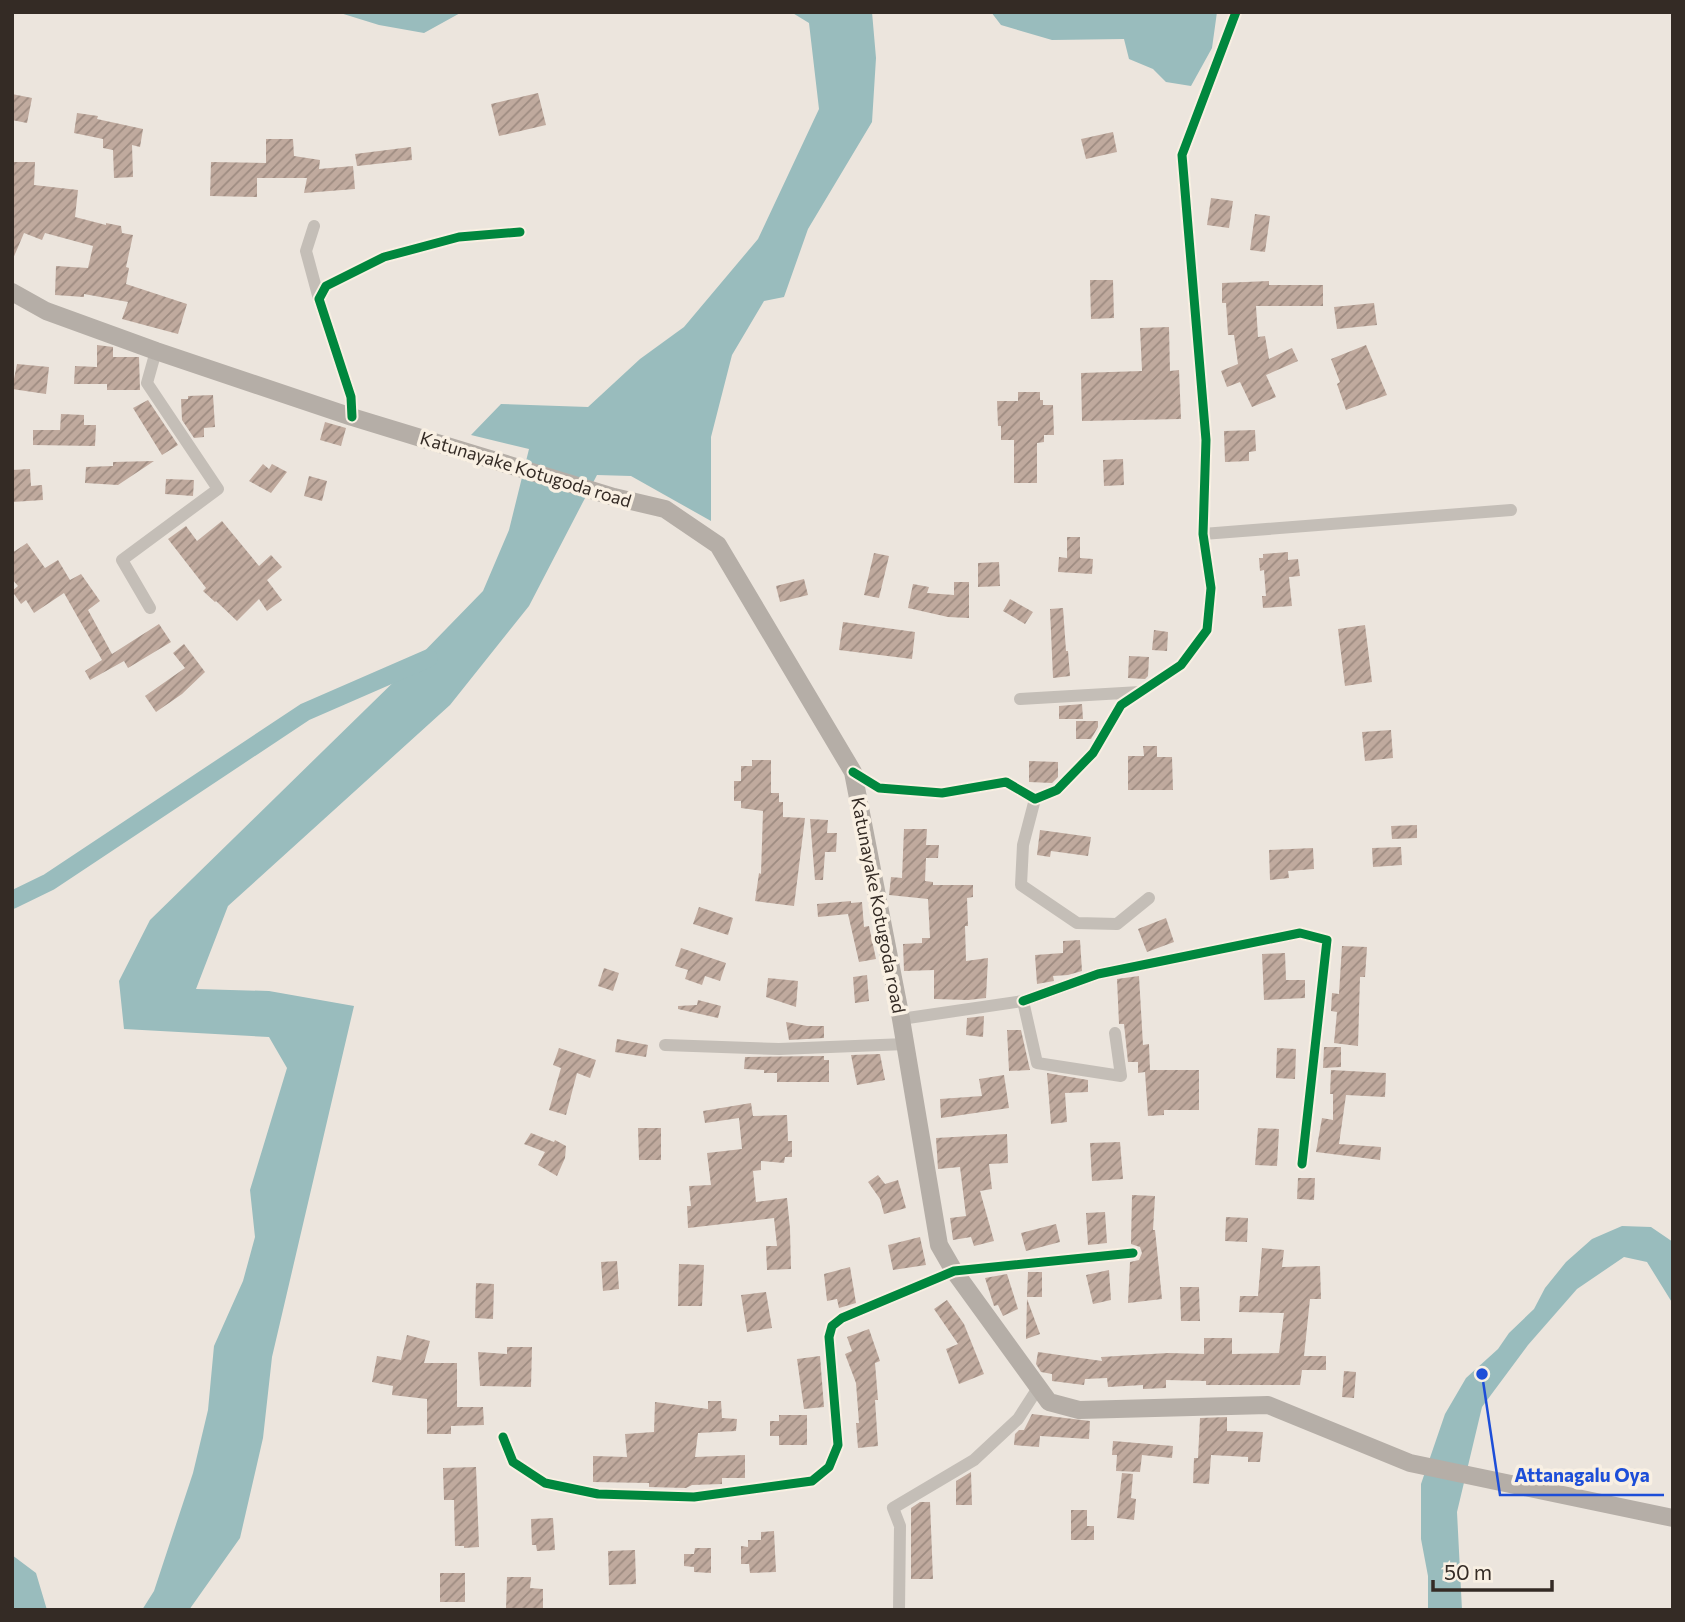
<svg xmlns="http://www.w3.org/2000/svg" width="1685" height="1622" font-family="Commissioner,sans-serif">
	<defs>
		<pattern id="building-hatch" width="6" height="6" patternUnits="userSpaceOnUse" patternTransform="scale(1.75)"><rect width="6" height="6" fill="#c0aa9e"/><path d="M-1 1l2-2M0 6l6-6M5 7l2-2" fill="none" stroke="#9d8b81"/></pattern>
	</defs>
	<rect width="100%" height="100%" fill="#ece5dd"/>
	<!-- water -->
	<path fill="#99bcbd" d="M337,12H462L424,33L379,25Z
		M791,12H872L876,58L872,122L808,229L784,297L764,301L732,355L711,437V521L631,476L597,475L529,606L450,705L228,906L196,989L269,991L354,1006L272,1357L263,1438L240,1538L189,1610H142L154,1591L193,1473L208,1410L214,1346L243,1281L255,1237L250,1190L287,1068L269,1037L124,1029L119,981L150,920L410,666L483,591L509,530L529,449L471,435L501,404L588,407L640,359L684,327L758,239L819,109L809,23Z
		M991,12H1217L1212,48L1191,86L1166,82L1153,69L1129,59L1124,39L1052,40L1001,25Z
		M1622,1226L1651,1227L1673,1242V1304L1647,1262L1624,1257L1577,1289L1528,1345L1482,1407L1457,1512L1462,1610H1428V1576L1421,1539V1484L1445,1414L1466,1378L1498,1349L1509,1333L1534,1309L1545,1288L1566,1262L1592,1239Z
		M12,1555L36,1573L47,1610H12Z"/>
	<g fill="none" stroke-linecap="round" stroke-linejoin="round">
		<!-- canal -->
		<path stroke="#99bcbd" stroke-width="18" d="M12,900L49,882L305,712L429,658"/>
	</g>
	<!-- building -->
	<path fill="url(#building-hatch)" d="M538,93L546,125L499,136L491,104Z
		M12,94L32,98L27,123L12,120Z
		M77,113L98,116L97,119L143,129L140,147L132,145L133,177L114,178L113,150L103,148V139L74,133Z
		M1113,132L1117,152L1086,159L1081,139Z
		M266,139H293L294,156L320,160L319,169L353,166L355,189L304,193L307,178H257V197L210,196L211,162L266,163Z
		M411,147L412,160L357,166L355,154Z
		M12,162H35L34,185L78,190L75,217L106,225V223L121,226L122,233L133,235L126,267L129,268L126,284L187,304L178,334L122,319L128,302L84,294V297L55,295L56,266L88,268L93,246L45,233L42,240L24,233L12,261Z
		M1211,198L1233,201L1229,228L1207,225Z
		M1255,214L1270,216L1265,252L1250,250Z
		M1090,280H1113L1114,318L1091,319Z
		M1269,281V285H1323V306H1256L1258,337L1265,336L1269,359L1292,348L1298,361L1266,375L1276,397L1252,407L1240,382L1227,387L1221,371L1238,364L1234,335H1228L1226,303H1222V283Z
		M1374,303L1377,325L1337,329L1334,307Z
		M1169,327L1170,371L1179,370L1181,419L1082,421L1081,373L1142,371L1140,328Z
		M97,345L113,347V357H139L140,390H107V384H74L75,366L97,367Z
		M1366,345L1387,395L1346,410L1337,384L1340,382L1331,359Z
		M17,364L49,367L46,394L12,389Z
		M1018,392H1040V400H1043V405H1053L1054,435H1044V442L1037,443V483H1014V440H1001V426H998L997,401H1018Z
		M213,395L215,427L204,428V437L194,438L182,420L181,399H188V396Z
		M148,400L178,445L162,455L133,408Z
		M61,414L84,415V425H96L95,446L33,445V430H60Z
		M325,422L346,428L341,446L320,440Z
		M1255,430L1256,451L1249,452V461L1225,462L1224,431Z
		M1123,459L1124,485L1104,486L1103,460Z
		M154,461L118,485L85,483L86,467L113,466V462Z
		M263,464L269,469L272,464L287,472L271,493L249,481Z
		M30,469L31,486L42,485L43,500L12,502V470Z
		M309,476L327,481L322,501L304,496Z
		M166,479L194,480L193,496L165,494Z
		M222,521L259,566L271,555L282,567L267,580L282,600L267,611L259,599L237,621L216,601L215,602L203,591L206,588L168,539L186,526L197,541Z
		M1067,537H1080V558L1093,559L1092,574L1058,572L1059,557L1067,558Z
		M27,543L45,568L58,560L70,580L81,574L100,601L88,610L112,654L159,624L171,642L128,668L124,661L90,680L85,671L102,660L64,593L34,613L26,600L21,604L12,591L18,586L12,579V553Z
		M1288,552V560L1298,559L1300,576L1289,577L1292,606L1263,608L1262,596H1266L1264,570L1260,571L1259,558H1263V554Z
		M874,553L889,556L879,598L864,595Z
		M999,562L1000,586L978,587V563Z
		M804,579L808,595L780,602L776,586Z
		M954,582H969V618L948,617L908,608L913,584L929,587L927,593L954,595Z
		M1010,599L1033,612L1025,624L1003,611Z
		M1063,608L1066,651H1068L1070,676L1053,678L1050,609Z
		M843,622L915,632L912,659L839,650Z
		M1365,625L1372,682L1345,686L1338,629Z
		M1154,630L1168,632L1167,651L1152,650Z
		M184,644L205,672L182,694L156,712L145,696L185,668L173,653Z
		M1129,656L1149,657L1148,676L1145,679L1128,678Z
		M1082,704L1083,719H1059V706Z
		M1076,721H1098V727L1091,739H1076Z
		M1391,730L1393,758L1365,761L1362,732Z
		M1143,746H1157V757H1172L1173,790H1128V756H1144Z
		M752,760H771V793H779V802H783V817L805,818L794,906L755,901L759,873L761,874L763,811L741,808V801H734V781H741V766H752Z
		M1029,761L1058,762V777L1052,783L1029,782Z
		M810,819L828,820L827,833H837L836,852H825L823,880H815Z
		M1417,825V838L1392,839L1391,826Z
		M904,829H927L926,845H939L938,858H926L925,881L933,882V885H973V897L967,898L968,926H965L966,961L988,958L986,998L968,1000L934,999V970L904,971L903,944L922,943V938H930L928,899L889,895L891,877L902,878Z
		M1040,830L1091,837L1088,856L1051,851L1050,857L1037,855Z
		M1401,847L1402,865L1373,867L1372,848Z
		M1313,848L1314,869L1288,871L1289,878L1270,880L1269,850Z
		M851,901V903L862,902L864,927L869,926L876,959L859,962L848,914L818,917L817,904Z
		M699,907L733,918L728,935L693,924Z
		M1166,918L1174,942L1147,952L1138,929Z
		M1080,940L1082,971L1068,975L1053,976L1054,981L1037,984L1035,955L1063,953V941Z
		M1342,946L1367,947L1365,977H1360L1358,1046L1334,1043L1337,1012L1331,1011L1332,993L1339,994Z
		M681,948L726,963L720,981L705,976L702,985L685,979L688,970L675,966Z
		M1285,953L1286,980H1305V998L1264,1000L1262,954Z
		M604,968L619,973L613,991L598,986Z
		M867,975L869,1001L855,1003L853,977Z
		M1139,976L1143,1045L1149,1044L1150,1070H1199V1110H1164V1115L1148,1116L1145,1072L1138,1073V1062H1128L1124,1024H1119L1117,979Z
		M768,978L798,981L796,1007L766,997Z
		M698,1000L721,1006L718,1018L678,1009V1006L697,1005Z
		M984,1016L983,1037L966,1035L967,1018Z
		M786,1022L807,1026H824V1038L789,1040Z
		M1007,1030H1021L1030,1070L1009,1071Z
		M617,1039L648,1045L646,1057L615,1052Z
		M1324,1047H1341V1067L1323,1068Z
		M559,1048L596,1060L590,1078L577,1073L566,1115L549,1110L561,1068L553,1065Z
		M1277,1048L1296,1049L1295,1079L1276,1078Z
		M880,1054L885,1080L857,1085L851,1055Z
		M824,1056V1060H829V1082H777V1073H764V1070L744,1069L745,1057Z
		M1331,1070L1386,1073L1385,1097L1346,1095L1339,1144L1381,1147L1380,1160L1316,1152L1322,1118L1333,1120V1094H1330Z
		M1047,1073L1088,1080V1092L1065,1093L1067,1122L1051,1124Z
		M1004,1075L1009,1108L941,1118L940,1099L982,1096L979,1079Z
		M751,1103L753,1116L787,1115L788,1141H792V1157H785L784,1163L761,1161V1170L753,1171L756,1202L787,1198L790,1229L791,1269L767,1270L766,1246H777L774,1218L688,1228L687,1206H691L689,1186L711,1185L707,1153L742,1149L739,1118L705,1123L703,1111Z
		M638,1128H661V1160H639Z
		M1258,1128L1279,1129L1277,1166L1255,1165Z
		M531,1133L554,1142L555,1140L566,1146L565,1158L557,1176L538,1165L545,1152L524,1144Z
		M1007,1134L1008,1163L989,1164L992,1189L980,1191L994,1241L974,1246L971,1237L953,1240L950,1218L966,1216L960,1167L938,1169L936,1138Z
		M1120,1142L1123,1179L1092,1181L1090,1143Z
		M878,1175L885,1184L898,1180L906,1208L884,1214L880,1199L868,1182Z
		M1298,1178H1315L1314,1200L1297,1199Z
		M1132,1195L1155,1196L1153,1230H1155L1162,1299L1128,1303L1130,1262L1139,1260L1142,1253L1140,1247L1131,1244Z
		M1105,1212L1107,1243L1088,1245L1086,1213Z
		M1226,1217L1248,1218L1247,1242L1225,1241Z
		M1056,1224L1060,1242L1026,1251L1021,1233Z
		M920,1237L926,1265L893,1270L888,1245Z
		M1262,1248L1284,1250L1282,1267L1320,1266L1321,1299H1310L1304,1356H1326V1370H1302L1300,1385H1206V1381L1166,1380V1388L1143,1389V1385L1108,1387L1107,1378L1085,1379L1084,1385L1052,1381V1374L1041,1372L1036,1364L1038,1352L1102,1361L1101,1357L1168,1353L1204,1354V1338H1232V1354L1279,1353L1284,1313L1239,1312L1240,1296H1258Z
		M617,1261L619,1289L603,1291L601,1262Z
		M679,1264L704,1265L702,1306H678Z
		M850,1267L856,1303L839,1308L837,1299L827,1301L824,1274Z
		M1109,1270L1111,1300L1093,1304L1086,1275Z
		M1028,1272H1042V1297H1027Z
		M1007,1274L1018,1309L1003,1316L998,1305L994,1306L985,1278Z
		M476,1283L494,1284L493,1319L475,1318Z
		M1180,1287H1199L1200,1321H1181Z
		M766,1292L772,1328L747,1332L741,1295Z
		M1027,1299L1040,1334L1026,1339Z
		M947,1300L964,1324L984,1374L959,1384L946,1349L958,1344L934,1309Z
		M869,1329L880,1361L875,1363L878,1400H875L878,1446L858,1448L856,1423H859L856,1383L845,1354L852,1351L847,1337Z
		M407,1335L430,1341L424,1363H457V1407H483L484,1425L451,1426V1434H427V1399L392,1395L393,1386L372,1382L377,1356L401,1360Z
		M507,1347H532L531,1387L480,1386L478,1352L507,1354Z
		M820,1356L824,1407L804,1409L797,1359Z
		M1344,1371L1356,1372L1354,1398L1342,1397Z
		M708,1401H721L722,1418L737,1419L736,1431L698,1433L695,1457L745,1455V1478H722V1484L692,1485L686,1488L649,1487V1483L593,1482V1456L627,1457L625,1434L654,1432L655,1402L708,1409Z
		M1032,1414L1090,1421L1089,1439L1040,1436L1039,1447L1014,1445L1015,1434L1019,1430H1024Z
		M779,1415H807V1445H779V1436H770V1421H779Z
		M1227,1417V1431L1263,1432L1260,1462H1248V1457L1211,1455L1209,1484L1193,1483L1194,1458H1198L1200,1418Z
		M1113,1441L1173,1446L1172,1458L1142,1455L1140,1472L1116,1471L1117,1455H1112Z
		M476,1467L479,1547L464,1548V1546H455L454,1500H444L443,1468Z
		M971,1472L972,1505H956V1481Z
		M1122,1473L1133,1474L1131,1498L1136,1499L1134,1520L1117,1518Z
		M920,1502H930L933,1579H911V1508Z
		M1071,1510H1087V1526H1094V1540H1071Z
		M553,1518L555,1550L537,1551L536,1545H532L531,1519Z
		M774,1531L776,1572L750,1573L749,1564H741V1546L748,1547V1540H761V1532Z
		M695,1548H711V1573L694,1572V1567L684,1566V1554H694Z
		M635,1550L636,1584L609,1585L608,1551Z
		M440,1573H465V1602H440Z
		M507,1577H531L530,1588L543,1589V1610L506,1609Z"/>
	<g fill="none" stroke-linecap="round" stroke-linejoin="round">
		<!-- street -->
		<path stroke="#c4beb7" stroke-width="12" d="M314,226L306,251L319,299
			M352,417L351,397L319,299L326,286L384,257L459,237L520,232
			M1203,534L1511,510
			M150,608L122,560L218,489L147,383L156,351
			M1020,699L1140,692
			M853,772L879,788L942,793L1006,782L1035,799L1057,790L1093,753L1121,705L1181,665L1207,630L1211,588L1203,534L1206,440L1182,155L1236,12
			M1035,799L1023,845L1021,885L1077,923L1117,924L1149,898
			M1023,1001L1098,974L1300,933L1327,940L1302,1164
			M901,1019L1023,1001L1037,1063L1121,1076L1115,1033
			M665,1045L779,1049L906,1044
			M503,1437L513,1462L545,1483L598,1494L694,1497L812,1481L829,1467L838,1445L829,1337L832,1326L842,1318L954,1271L1133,1253
			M899,1610L900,1526L893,1508L974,1460L1018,1419L1038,1388"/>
		<!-- secondary -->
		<path stroke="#b5aea7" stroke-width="18" d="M12,292L46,311L156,351L352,417L614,497L665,509L718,545L853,772L901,1019L939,1245L954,1271L1049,1402L1079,1410L1268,1405L1410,1463L1673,1518"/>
		<!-- cycleway casing -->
		<g stroke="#f9f0e3" stroke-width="13">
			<path id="cycleway" d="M352,417L351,397L319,299L326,286L384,257L459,237L520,232
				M853,772L879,788L942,793L1006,782L1035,799L1057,790L1093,753L1121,705L1181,665L1207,630L1211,588L1203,534L1206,440L1182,155L1236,12
				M1023,1001L1098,974L1300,933L1327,940L1302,1164
				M503,1437L513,1462L545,1483L598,1494L694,1497L812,1481L829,1467L838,1445L829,1337L832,1326L842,1318L954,1271L1133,1253"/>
		</g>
		<!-- cycleway -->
		<use href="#cycleway" stroke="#00873e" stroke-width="9"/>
	</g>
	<g text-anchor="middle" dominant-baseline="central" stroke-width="7" stroke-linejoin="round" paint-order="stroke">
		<!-- street labels -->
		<g font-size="18" fill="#342b25" stroke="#f9f0e3">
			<text transform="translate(526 469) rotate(17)">Katunayake Kotugoda road</text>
			<text transform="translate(879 905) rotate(79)">Katunayake Kotugoda road</text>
		</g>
	</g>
	<!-- callouts -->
	<path fill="none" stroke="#1d4ed8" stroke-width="2.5" d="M1482 1374L1500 1495H1664"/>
	<circle fill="#1d4ed8" stroke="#f9f0e3" stroke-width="2.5" cx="1482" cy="1374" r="7"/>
	<g font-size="19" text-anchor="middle" font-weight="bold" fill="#1d4ed8" stroke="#f9f0e3" stroke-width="7" stroke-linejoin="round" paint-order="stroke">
		<text x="1582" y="1482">Attanagalu Oya</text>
	</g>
	<!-- border -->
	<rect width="1685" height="1622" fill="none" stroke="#342b25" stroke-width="28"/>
	<!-- scale -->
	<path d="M1433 1580v10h119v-10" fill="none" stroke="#342b25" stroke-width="3.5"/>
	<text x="1444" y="1580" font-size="21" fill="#342b25" stroke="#f9f0e3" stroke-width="5" paint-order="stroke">50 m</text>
</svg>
